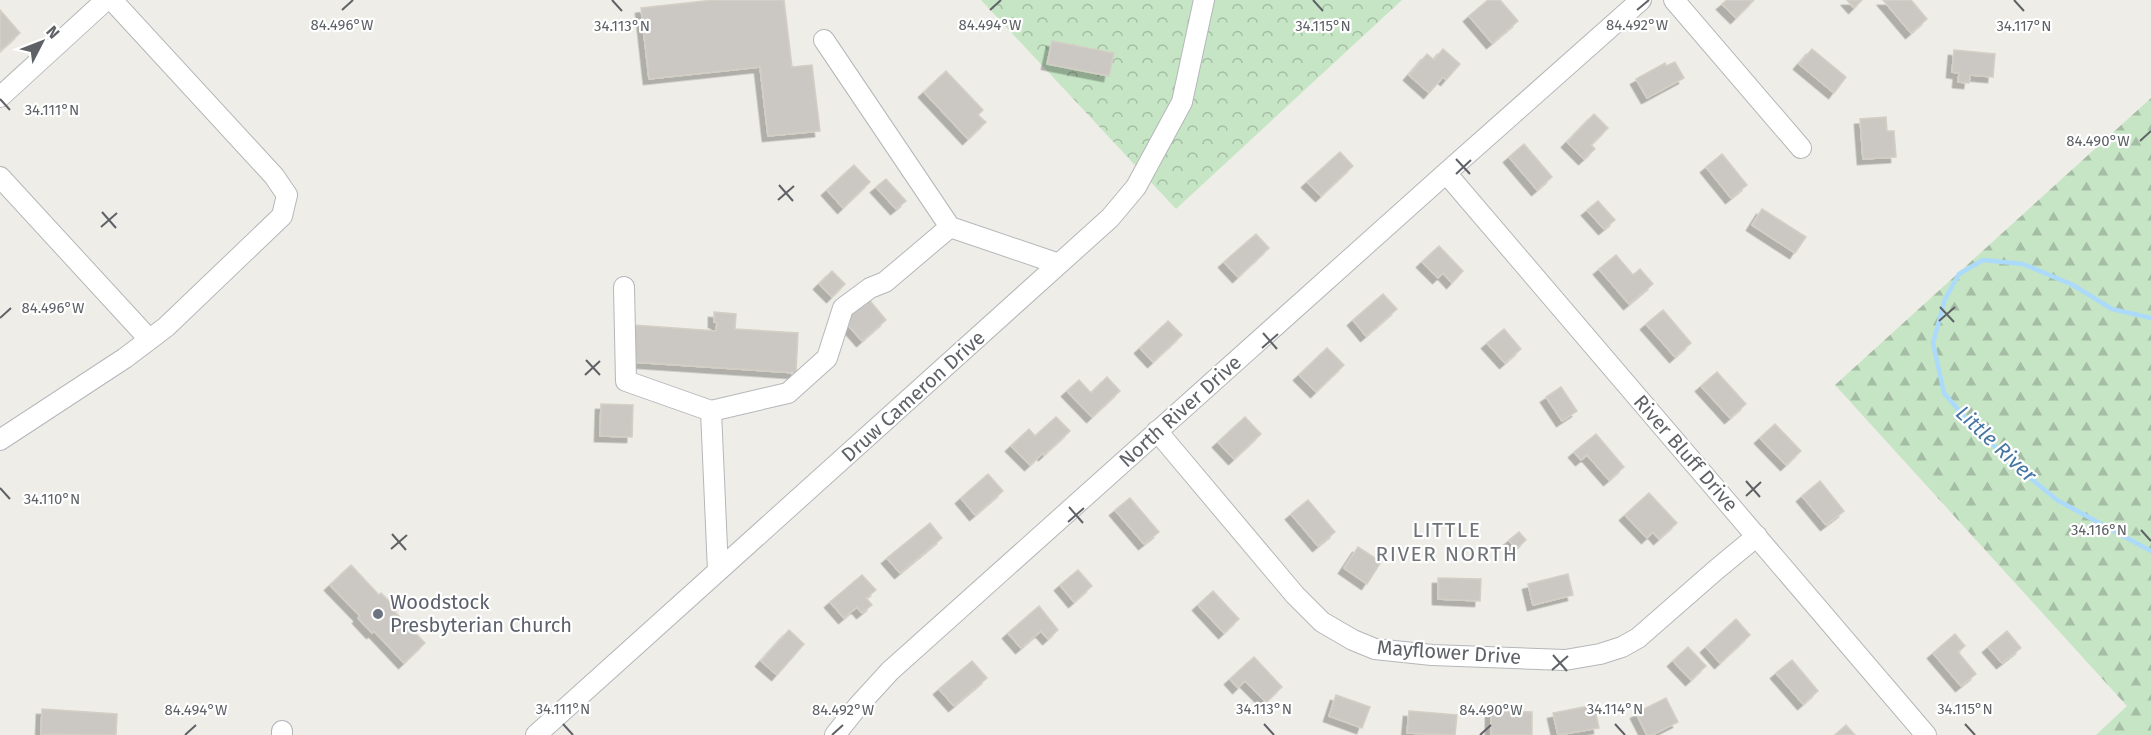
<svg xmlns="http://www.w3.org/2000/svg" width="2151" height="735" font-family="'Fira Sans',sans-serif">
	<defs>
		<pattern id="forest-firs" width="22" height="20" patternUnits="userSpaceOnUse" patternTransform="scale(1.5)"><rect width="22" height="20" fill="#c6e5c5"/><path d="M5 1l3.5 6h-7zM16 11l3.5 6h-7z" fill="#a4bda4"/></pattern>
		<pattern id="park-crowns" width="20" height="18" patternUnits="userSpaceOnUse" patternTransform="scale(1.5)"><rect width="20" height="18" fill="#c6e5c5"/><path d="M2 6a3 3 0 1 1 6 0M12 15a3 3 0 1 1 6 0" fill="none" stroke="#a4bda4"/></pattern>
		<filter id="shadow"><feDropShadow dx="-5.5" dy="5.5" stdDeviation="0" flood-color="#0004"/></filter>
	</defs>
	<rect width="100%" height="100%" fill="#efede7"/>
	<!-- forest -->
	<path fill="url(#forest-firs)" d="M2151,98V735H2096L2127,706L1835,385Z"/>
	<!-- park -->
	<path fill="url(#park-crowns)" d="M981,0H1402L1176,209Z"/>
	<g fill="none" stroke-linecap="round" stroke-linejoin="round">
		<!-- stream -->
		<path stroke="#acdafa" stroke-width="4.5" d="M2151,318L2112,309L2073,285L2023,264L1983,260L1959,274L1945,299L1933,343L1944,393L1973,427L2023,472L2057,500L2151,551"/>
	</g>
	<!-- building -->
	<path fill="#cbc8c4" stroke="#d4cfc5" stroke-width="1.5" filter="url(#shadow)" d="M714,0H784L792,67L812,65L820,131L768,136L760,67L649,79L641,8Z
		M1488,0H1500L1518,21L1492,43L1469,16Z
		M1727,0H1754L1736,18L1722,4Z
		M1847,0H1862L1854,8Z
		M1883,0H1911L1927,19L1911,33Z
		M0,10L20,33L0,51Z
		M1052,41L1114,53L1109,76L1047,64Z
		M1443,49L1460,64L1446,80L1443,77L1429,93L1409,75L1427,54L1434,60Z
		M1812,49L1846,77L1834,93L1799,64Z
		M1954,50L1995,54L1993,77L1970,75L1969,83L1958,82L1959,73L1952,72Z
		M1675,62L1684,78L1647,98L1636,79L1665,63L1666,66Z
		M946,71L983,110L978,115L986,122L968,139L924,92Z
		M1594,114L1608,128L1591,145L1595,149L1584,159L1567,142Z
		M1886,117L1887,131H1894L1896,157L1863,159L1860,119Z
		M1524,144L1552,177L1537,190L1509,157Z
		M1340,152L1353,166L1321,196L1307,182Z
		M1722,154L1747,185L1731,198L1706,167Z
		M854,165L870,182L843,208L827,190Z
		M886,179L906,201L896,209L876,187Z
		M1598,201L1615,220L1604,229L1587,210Z
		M1762,209L1806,237L1795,253L1752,225Z
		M1256,234L1269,248L1238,277L1224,262Z
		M1439,246L1463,271L1452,283L1443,273L1438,278L1422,262Z
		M1616,255L1633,275L1640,269L1653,284L1629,304L1599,269Z
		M832,271L845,284L832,297L819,284Z
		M1383,294L1397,309L1366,336L1353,320Z
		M866,296L886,320L862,341L841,317Z
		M1663,310L1691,343L1675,357L1646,324Z
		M714,312L736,314L735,329L798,333L796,373L632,362L634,325L716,331L717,323L714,322Z
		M1168,321L1182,335L1153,362L1140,348Z
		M1504,329L1521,349L1505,363L1487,343Z
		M1327,348L1344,365L1316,392L1299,375Z
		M1717,372L1746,404L1730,418L1701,386Z
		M1107,377L1120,391L1092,417L1067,391L1079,380L1091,393Z
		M1561,387L1577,411L1562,421L1546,397Z
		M601,404L633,405L632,437L600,436Z
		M1056,417L1070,431L1044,455L1043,453L1030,465L1011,446L1029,429L1035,436Z
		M1245,417L1261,434L1234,459L1218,442Z
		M1775,424L1801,451L1786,465L1760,438Z
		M1596,434L1624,467L1609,480L1587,455L1581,460L1574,452Z
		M988,474L1003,491L975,515L961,498Z
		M1820,481L1844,511L1826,525L1802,496Z
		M1649,493L1677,523L1659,539L1653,532L1647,538L1625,515Z
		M1130,498L1159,532L1144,544L1115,510Z
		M1308,500L1335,532L1318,546L1291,514Z
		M930,523L942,538L900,573L887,558Z
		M1519,532L1526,540L1516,549L1509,540Z
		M1358,547L1381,562L1367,584L1344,568Z
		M351,565L379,595L381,593L398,610L395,612L425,643L404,663L374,631L372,633L358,618L360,616L330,585Z
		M1078,570L1092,586L1074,602L1060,585Z
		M1568,574L1573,595L1533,605L1528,584Z
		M862,575L876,590L866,598L872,605L862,613L857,607L844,618L830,602Z
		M1438,578L1481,579L1480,601L1438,599Z
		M1213,591L1239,619L1224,633L1198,605Z
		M1039,606L1058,630L1048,639L1041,631L1021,648L1008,633Z
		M1736,619L1750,635L1720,663L1706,647Z
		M789,630L804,644L777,675L761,661Z
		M2007,631L2021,648L2002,663L1988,647Z
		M1955,634L1965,646L1958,652L1976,674L1961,686L1933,653Z
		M1688,647L1706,666L1691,680L1673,661Z
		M1254,657L1282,687L1266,702L1245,681L1238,688L1230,679Z
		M1792,660L1818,691L1803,704L1776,673Z
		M972,661L987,678L954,706L939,689Z
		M1336,695L1370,707L1362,728L1329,716Z
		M1666,698L1678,722L1652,735H1647L1636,713Z
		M1594,705L1599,728L1558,735L1553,713Z
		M42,709L117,714L116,735L41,734Z
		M1409,711L1457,715L1455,735L1407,733Z
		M1491,711L1532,712V735H1491Z
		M1846,725L1855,735H1835Z"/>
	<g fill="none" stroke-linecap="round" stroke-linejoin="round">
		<!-- minor casing -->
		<g stroke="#b4b7ba" stroke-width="22">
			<path id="minor" d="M1674,0L1801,148
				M824,40L950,227
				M0,97L106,0
				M1446,173L1926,735
				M0,177L149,339
				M624,287L626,381L711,411
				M1157,431L1295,595L1322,622L1353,640L1375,649L1432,655L1565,660L1600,654L1622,647L1638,638L1717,569L1757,536
				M0,440L125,358L166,327L282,216L287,195L274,176L112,0
				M718,571L711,411L788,393L827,358L843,308L870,288L885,282L950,227L1059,264
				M282,731V735
				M536,735L1110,218L1136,187L1182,102L1204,0
				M835,735L858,706L890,671L1446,173L1641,0"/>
		</g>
		<!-- minor -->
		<use href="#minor" stroke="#fff" stroke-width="20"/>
	</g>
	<!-- ticks -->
	<path fill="none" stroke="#5e6266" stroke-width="2" d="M612,0L622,11M1313,0L1323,11M2014,0L2024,11M342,10L353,0M990,10L1001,0M1637,10L1649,0M0,99L10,110M2140,141L2151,131M1456,159L1470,174M1456,174L1471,160M779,185L793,201M778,200L794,186M102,212L116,228M101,227L117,213M1940,307L1954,322M0,318L11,308M1939,321L1955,307M1263,333L1277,349M1262,348L1278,334M586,360L600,375M585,375L600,361M1746,481L1760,497M0,488L10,499M1746,496L1761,482M1069,507L1083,523M1068,522L1084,508M2141,530L2151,541M392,534L406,550M391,549L407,535M1553,655L1567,671M1552,670L1568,656M563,724L573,735M1264,724L1274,735M1615,724L1625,735M1965,724L1975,735M185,735L196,725M832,735L843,725M1480,735L1491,725"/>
	<!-- markers -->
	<circle fill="#6b7280" stroke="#fff" stroke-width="2" cx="378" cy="614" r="6"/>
	<g text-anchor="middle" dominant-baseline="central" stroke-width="4.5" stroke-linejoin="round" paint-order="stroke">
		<!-- street labels -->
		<g font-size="20" fill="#5e6266" stroke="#fff">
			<text transform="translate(913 396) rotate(-42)">Druw Cameron Drive</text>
			<text transform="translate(1180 411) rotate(-42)">North River Drive</text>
			<text transform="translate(1686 453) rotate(49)">River Bluff Drive</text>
			<text transform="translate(1449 652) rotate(4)">Mayflower Drive</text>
		</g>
		<!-- worship labels -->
		<g font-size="20" fill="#5b616d" stroke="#fff" text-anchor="start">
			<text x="390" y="602">Woodstock<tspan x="390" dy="23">Presbyterian Church</tspan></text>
		</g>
		<!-- water labels -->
		<g font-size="21" font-style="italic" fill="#4675a3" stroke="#fff">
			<text transform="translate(1996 444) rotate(43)">Little River</text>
		</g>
		<!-- neighbourhood labels -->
		<g font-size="21" letter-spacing="1.5" fill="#6f7478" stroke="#fff">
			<text x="1447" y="530">LITTLE<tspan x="1447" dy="24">RIVER NORTH</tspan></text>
		</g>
	</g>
	<g font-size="15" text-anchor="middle" fill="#5e6266" stroke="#fff" stroke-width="4.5" stroke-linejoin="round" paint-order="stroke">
		<text x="342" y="30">84.496°W</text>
		<text x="990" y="30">84.494°W</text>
		<text x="1637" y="30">84.492°W</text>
		<text x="622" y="31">34.113°N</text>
		<text x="1323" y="31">34.115°N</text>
		<text x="2024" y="31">34.117°N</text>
		<text x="52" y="115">34.111°N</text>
		<text x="2098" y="146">84.490°W</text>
		<text x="53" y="313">84.496°W</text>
		<text x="52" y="504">34.110°N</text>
		<text x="2099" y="535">34.116°N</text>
		<text x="563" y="714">34.111°N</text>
		<text x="1264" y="714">34.113°N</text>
		<text x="1615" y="714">34.114°N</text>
		<text x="1965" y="714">34.115°N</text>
		<text x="196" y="715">84.494°W</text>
		<text x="843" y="715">84.492°W</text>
		<text x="1491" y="715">84.490°W</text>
	</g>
	<!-- north arrow -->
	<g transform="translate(42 42) rotate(48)" stroke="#ffffff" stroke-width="4.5" paint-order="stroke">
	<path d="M0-4.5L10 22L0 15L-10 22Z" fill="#5e6266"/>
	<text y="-9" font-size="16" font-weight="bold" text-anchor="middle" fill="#5e6266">N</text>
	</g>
</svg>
